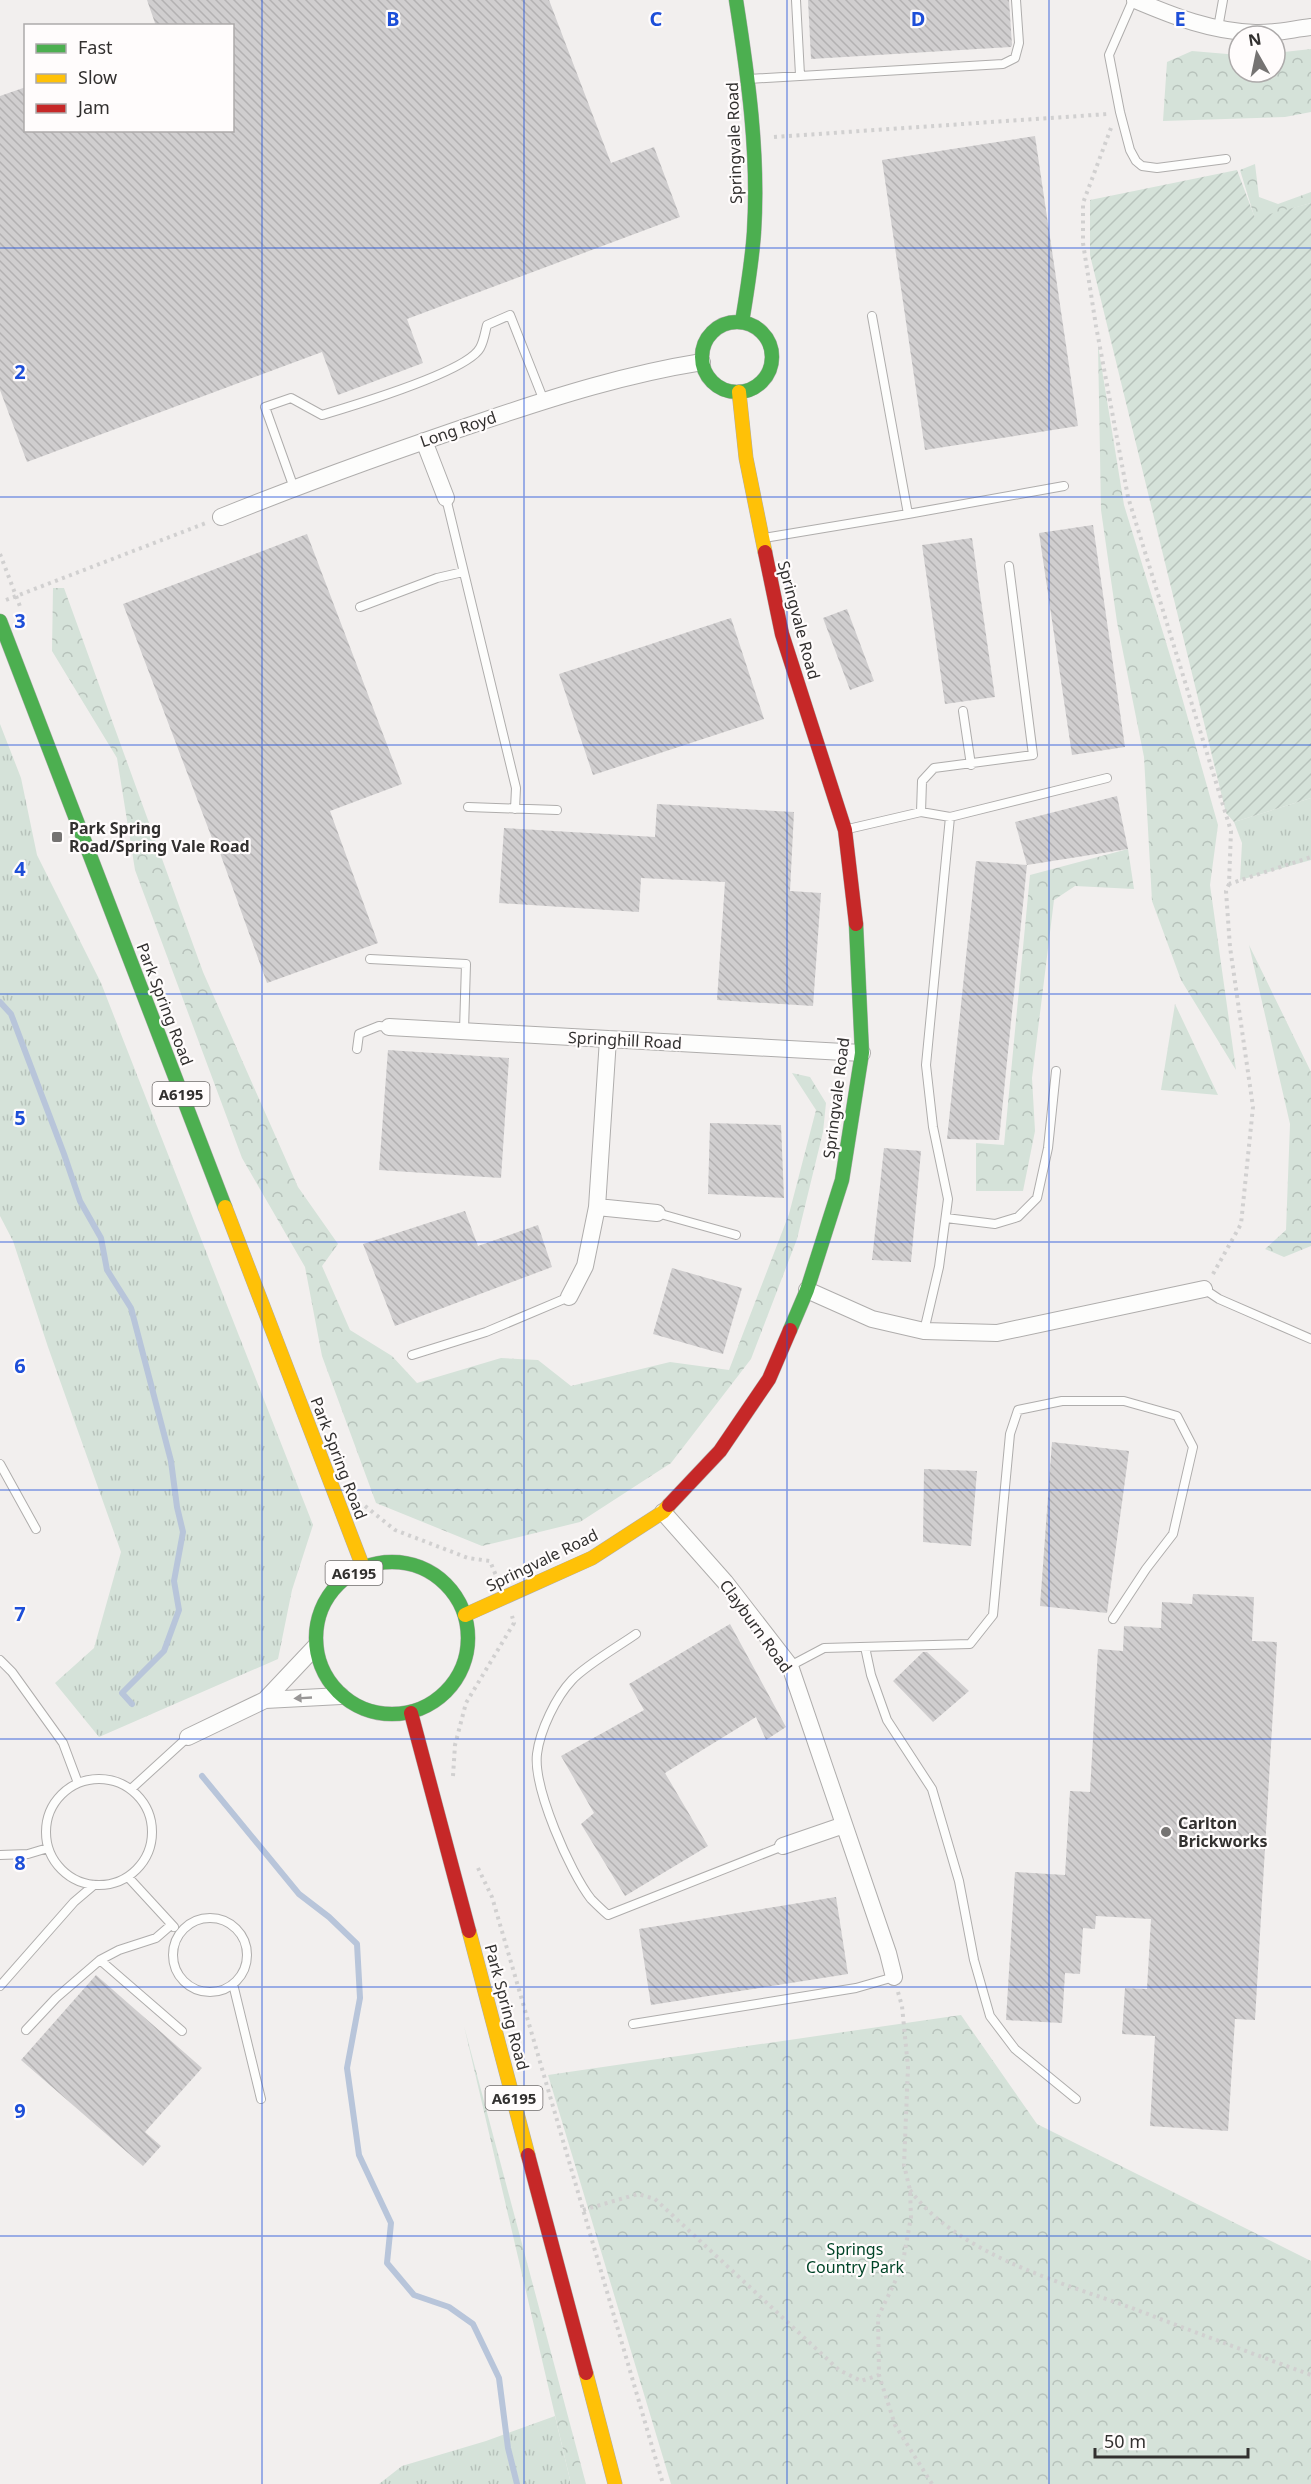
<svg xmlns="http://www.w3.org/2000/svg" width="1311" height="2484" font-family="'Noto Sans',sans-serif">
	<defs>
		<pattern id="grass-tufts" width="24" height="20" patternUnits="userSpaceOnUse" patternTransform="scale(1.5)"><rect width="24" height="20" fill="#d5e2d9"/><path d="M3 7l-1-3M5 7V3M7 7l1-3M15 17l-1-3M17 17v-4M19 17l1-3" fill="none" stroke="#b7c2bb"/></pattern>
		<pattern id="forest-crowns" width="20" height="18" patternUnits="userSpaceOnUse" patternTransform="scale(1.5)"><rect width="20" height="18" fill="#d5e2d9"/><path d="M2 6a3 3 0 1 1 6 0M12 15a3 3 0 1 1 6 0" fill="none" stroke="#b7c2bb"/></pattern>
		<pattern id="garden-furrows" width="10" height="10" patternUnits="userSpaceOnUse" patternTransform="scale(1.5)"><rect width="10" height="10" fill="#d5e2d9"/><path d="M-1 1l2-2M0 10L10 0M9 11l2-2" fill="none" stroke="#b7c2bb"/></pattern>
		<pattern id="building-back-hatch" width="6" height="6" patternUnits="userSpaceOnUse" patternTransform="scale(1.5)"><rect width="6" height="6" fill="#d0cecf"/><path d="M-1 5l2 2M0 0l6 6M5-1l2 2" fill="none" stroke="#b3b1b2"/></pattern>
	</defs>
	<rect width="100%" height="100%" fill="#f2efee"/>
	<!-- grass -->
	<path fill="url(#grass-tufts)" d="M0,724L21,778L37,855L101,983L313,1525L292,1590L278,1659L99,1737L55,1683L94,1648L121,1552L48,1347L13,1241L0,1216Z
		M1311,798V860L1240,880L1242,843L1234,822Z
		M555,2416L571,2484H379L402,2466L486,2441Z"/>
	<!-- forest -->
	<path fill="url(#forest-crowns)" d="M1311,49V112L1285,117L1163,121L1167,62L1192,51L1239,55V72H1275V53Z
		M1255,164L1259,197L1278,204L1311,192V203L1255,219L1240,170Z
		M1098,345L1124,505L1172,662L1218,825L1210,885L1236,1070L1181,980L1152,901L1144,757L1117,622L1101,510Z
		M53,588H64L203,972L298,1187L338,1244L322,1266L350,1330L392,1356L417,1383L501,1358L538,1360L571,1386L670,1362L729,1370L789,1214L816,1110L792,1073L810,1077L826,1103L823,1132L797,1239L751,1359L671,1463L580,1522L482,1546L376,1503L322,1356L305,1267L242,1158L135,870L117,758L52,651Z
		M1128,849L1134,889L1075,886L1054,900L1032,1078L1035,1131L1023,1191H976V1143L1004,1145L1030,875Z
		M1249,945L1311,1072V1246L1284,1257L1265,1249L1286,1230L1290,1124Z
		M1175,1004L1218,1095L1161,1090Z
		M961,2015L1037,2124L1311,2261V2484H671L548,2075Z
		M464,2026L586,2484H571Z"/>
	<!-- garden -->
	<path fill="url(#garden-furrows)" d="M1237,170L1255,218L1311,203V798L1234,822L1226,813L1090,255V200Z"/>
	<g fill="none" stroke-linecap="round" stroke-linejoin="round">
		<!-- stream -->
		<path stroke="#b8c5da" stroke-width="6" d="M0,1002L11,1014L64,1154L80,1201L101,1238L107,1270L131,1308L171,1461L177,1507L183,1532L174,1581L179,1610L164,1651L122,1693L132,1704
			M202,1776L299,1894L329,1917L357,1944L360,1998L347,2068L359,2155L391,2223L387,2263L414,2295L449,2307L473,2324L499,2378L508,2448L517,2484"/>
	</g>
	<!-- building -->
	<path fill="url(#building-back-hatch)" d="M147,0H549L611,163L654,147L680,217L407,319L423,363L338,395L322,352L27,462L0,390V96L26,87V130H232V26H156Z
		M808,0H1009L1012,45L1011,47L811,59Z
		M1035,136L1078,426L925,450L882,160Z
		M1093,525L1125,747L1072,755L1039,533Z
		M307,534L402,784L330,811L378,943L267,983L220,853L218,854L123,604Z
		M972,538L995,697L945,704L922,545Z
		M847,609L874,681L850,690L823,618Z
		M731,618L764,719L593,775L559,674Z
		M1117,796L1128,849L1027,865L1015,822Z
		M657,804L794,812L790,891L821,893L813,1006L717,1000L725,882L641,878L639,912L499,903L504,828L655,837Z
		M976,861L1027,865L999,1140L947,1139Z
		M388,1050L509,1058L501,1178L379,1170Z
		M710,1123L781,1125L784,1198L708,1194Z
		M884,1148L921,1151L911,1262L872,1260Z
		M465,1211L478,1246L538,1225L552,1267L395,1326L363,1244Z
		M672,1268L742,1288L723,1354L653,1334Z
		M1052,1442L1129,1451L1107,1613L1040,1606Z
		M924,1469L977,1471L971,1546L923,1542Z
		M1193,1594L1254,1597L1252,1641L1277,1642L1255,2020L1235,2019L1228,2131L1150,2126L1155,2036L1122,2034L1125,1988L1147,1989L1151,1919L1096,1916L1095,1929L1083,1928L1080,1974L1065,1973L1062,2023L1006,2020L1015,1872L1065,1875L1070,1791L1090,1792L1098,1649L1123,1651L1124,1626L1161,1628L1162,1602L1192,1604Z
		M730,1624L786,1727L766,1740L756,1717L665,1773L708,1846L625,1896L581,1824L594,1813L561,1756L644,1710L629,1684Z
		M923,1652H927L969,1691L933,1722L893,1681Z
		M836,1897L848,1974L651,2005L639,1929Z
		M96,1975L202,2068L145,2132L161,2146L143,2166L21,2060Z"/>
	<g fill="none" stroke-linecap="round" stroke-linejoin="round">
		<!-- lane casing -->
		<g stroke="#afadac" stroke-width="10">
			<path id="lane" d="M796,0L800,75
				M1133,0L1109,55L1120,112L1130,150L1136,161L1142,166L1157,168L1226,159
				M1218,28L1223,0
				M749,79L1003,64L1015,58L1019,43L1016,0
				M294,488L265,407L291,398L322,415C352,406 467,372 480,348C484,341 485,332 487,325L510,315L544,401
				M446,498L516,788L515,809
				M908,514L1064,486
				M764,538L908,514L872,316
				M360,607L437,578L463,572
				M963,711L971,765
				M468,807L557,810
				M921,812L922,781L934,768L1033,755L1009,566
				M848,829L921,812L950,817L1107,778
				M370,959L466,964L464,1030
				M357,1049L359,1034L379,1026L389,1027
				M657,1213L736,1235
				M946,1218L995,1224L1018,1217L1037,1198L1048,1148L1056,1071
				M1204,1289L1219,1299L1311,1339
				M924,1331L939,1267L948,1199L933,1127L926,1065L950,817
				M412,1355L486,1332L569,1297
				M0,1464L36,1529
				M636,1634C619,1646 586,1665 572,1680C556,1697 540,1730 537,1754C533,1788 570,1872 591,1899C596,1904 602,1910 608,1915L783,1846
				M865,1647L871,1675L887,1720L932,1789L959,1881L974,1960L990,2016L1015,2049L1076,2099
				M0,1660L12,1672L63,1743L78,1783
				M790,1666L824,1648L970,1644L993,1615L1010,1434L1018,1410L1062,1401H1124L1177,1416L1193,1447L1173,1534L1146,1569L1113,1619
				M46 1832a53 53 0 1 1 106 0a53 53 0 1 1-106 0Z
				M131,1789L188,1737
				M0,1855L28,1854L48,1848
				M128,1877L174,1927
				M173 1955a37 37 0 1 1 74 0a37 37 0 1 1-74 0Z
				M100,1960L182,2031
				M233,1984L261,2099
				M0,1986L74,1902L94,1885
				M633,2024L856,1988L894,1977
				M26,2030L56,1998L100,1960L119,1950L156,1938L171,1925"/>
		</g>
		<!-- street casing -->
		<g stroke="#afadac" stroke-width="18">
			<path id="street" d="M1135,0C1175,17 1211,31 1255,33C1273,34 1293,29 1311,27
				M424,441L446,498
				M221,517C308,482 397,450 486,420C557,396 627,374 702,362
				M389,1027L862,1053
				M597,1207L657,1213
				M807,1290L872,1319L924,1331L997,1333L1204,1289
				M569,1297L585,1266L597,1207L608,1039
				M663,1512L725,1582L790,1666L888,1953L894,1977
				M265,1700L341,1696
				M188,1737L265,1700L315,1647
				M783,1846L844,1825"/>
		</g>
		<!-- fast casing -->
		<g stroke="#afadac" stroke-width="15">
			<path id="fast" d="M736,0C748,76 759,154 754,232C752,262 747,292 742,322
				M702 357a35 35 0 1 1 70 0a35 35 0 1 1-70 0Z
				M0,621L225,1207
				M790,1330L807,1290L842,1180L862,1053L856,924
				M316 1638a76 76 0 1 1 152 0a76 76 0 1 1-152 0Z"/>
		</g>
		<!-- slow casing -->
		<g stroke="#afadac" stroke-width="15">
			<path id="slow" d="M739,392L746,458L765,552
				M225,1207L363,1567
				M465,1615L592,1558L663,1512L669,1505
				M469,1931L528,2155
				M586,2373L615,2484"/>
		</g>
		<!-- jam casing -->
		<g stroke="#afadac" stroke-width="15">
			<path id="jam" d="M765,552L782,634L845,830L856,924
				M669,1505L720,1451L769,1379L790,1330
				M411,1713L469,1931
				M528,2155L586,2373"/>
		</g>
		<!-- path -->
		<path stroke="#d1d0d0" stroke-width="4" stroke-dasharray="3 4.5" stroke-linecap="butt" d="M1111,128L1083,203V243L1096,326L1128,497L1231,831L1229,884L1311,857
			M774,137L1108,114
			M0,554L21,609
			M6,600L206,523
			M1213,1274L1241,1224L1253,1107L1230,947L1226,891L1229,884
			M365,1506L395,1530L468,1558L490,1561L497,1578
			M453,1776L455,1745L466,1703L514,1623L512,1616
			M478,1868L492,1897L663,2484
			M898,1992L902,2006L908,2067L904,2165L910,2190L911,2217L902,2267L878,2317L879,2375L895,2425L932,2484
			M910,2190C958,2254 1059,2282 1132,2308C1191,2331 1251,2353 1311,2375
			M583,2210L638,2194L655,2199L839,2370L861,2381L879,2375"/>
		<!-- lane -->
		<use href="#lane" stroke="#fdfdfc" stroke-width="8"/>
		<!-- street -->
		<use href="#street" stroke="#fdfdfc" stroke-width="16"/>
		<!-- fast -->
		<use href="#fast" stroke="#4caf50" stroke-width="14"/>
		<!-- slow -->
		<use href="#slow" stroke="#ffc107" stroke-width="14"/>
		<!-- jam -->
		<use href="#jam" stroke="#c62828" stroke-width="14"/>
	</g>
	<!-- one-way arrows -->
	<defs><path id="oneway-solid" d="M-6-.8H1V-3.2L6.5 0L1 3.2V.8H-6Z" transform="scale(1.5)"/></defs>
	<use fill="#989696" href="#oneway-solid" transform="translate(303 1698) rotate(177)"/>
	<!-- grid -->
	<path fill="none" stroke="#1d4ed8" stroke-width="1.5" stroke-opacity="0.55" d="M262,0V2484M524,0V2484M787,0V2484M1049,0V2484M0,248H1311M0,497H1311M0,745H1311M0,994H1311M0,1242H1311M0,1490H1311M0,1739H1311M0,1987H1311M0,2236H1311"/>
	<!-- markers -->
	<g fill="#757372" stroke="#fffcfc" stroke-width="2">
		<rect x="51" y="831" width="12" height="12" rx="3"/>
		<circle cx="1166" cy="1832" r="6"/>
	</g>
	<g text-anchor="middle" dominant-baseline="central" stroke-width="4.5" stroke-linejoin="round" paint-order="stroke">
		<!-- shield labels -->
		<g fill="#fffcfc" stroke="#706d6c" stroke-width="1.5">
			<rect x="152.5" y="1082" width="57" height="24" rx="4.5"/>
			<rect x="325.5" y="1561" width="57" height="24" rx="4.5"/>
			<rect x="485.5" y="2086" width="57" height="24" rx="4.5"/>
		</g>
		<g font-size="15" font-weight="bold" fill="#32302f">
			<text x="181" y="1094">A6195</text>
			<text x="354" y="1573">A6195</text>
			<text x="514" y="2098">A6195</text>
		</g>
		<!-- street labels -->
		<g font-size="16" fill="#32302f" stroke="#fffcfc">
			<text transform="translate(734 143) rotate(-92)">Springvale Road</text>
			<text transform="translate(458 429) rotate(-19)">Long Royd</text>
			<text transform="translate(799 620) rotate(75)">Springvale Road</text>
			<text transform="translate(165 1004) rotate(69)">Park Spring Road</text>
			<text transform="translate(625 1040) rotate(3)">Springhill Road</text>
			<text transform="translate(836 1098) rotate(-83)">Springvale Road</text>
			<text transform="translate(339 1458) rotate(69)">Park Spring Road</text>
			<text transform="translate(542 1560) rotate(-26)">Springvale Road</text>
			<text transform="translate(756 1626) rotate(54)">Clayburn Road</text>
			<text transform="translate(507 2007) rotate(75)">Park Spring Road</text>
		</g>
		<!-- poi labels -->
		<g font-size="16" font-weight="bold" fill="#32302f" stroke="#fffcfc" text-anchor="start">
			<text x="69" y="828">Park Spring<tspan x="69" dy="18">Road/Spring Vale Road</tspan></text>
			<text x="1178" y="1823">Carlton<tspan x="1178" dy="18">Brickworks</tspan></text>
		</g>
		<!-- park labels -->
		<g font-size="16" fill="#004427" stroke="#fffcfc">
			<text x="855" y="2249">Springs<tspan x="855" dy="18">Country Park</tspan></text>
		</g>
	</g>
	<g font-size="20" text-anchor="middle" font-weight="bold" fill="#1d4ed8" stroke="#fffcfc" stroke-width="4.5" stroke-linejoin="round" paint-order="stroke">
		<text x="393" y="26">B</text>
		<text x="656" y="26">C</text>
		<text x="918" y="26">D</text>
		<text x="1180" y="26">E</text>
		<text x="20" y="379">2</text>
		<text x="20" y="628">3</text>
		<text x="20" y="876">4</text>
		<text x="20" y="1125">5</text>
		<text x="20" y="1373">6</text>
		<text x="20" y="1621">7</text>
		<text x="20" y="1870">8</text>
		<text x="20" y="2118">9</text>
	</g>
	<!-- legend -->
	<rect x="24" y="24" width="210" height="108" fill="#fffcfc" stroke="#adaaaa" stroke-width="1.5"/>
	<rect x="36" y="44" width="30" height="9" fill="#4caf50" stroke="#adaaaa" stroke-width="1.5"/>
	<text x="78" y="54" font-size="18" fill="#32302f">Fast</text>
	<rect x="36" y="74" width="30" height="9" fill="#ffc107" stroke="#adaaaa" stroke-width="1.5"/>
	<text x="78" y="84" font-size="18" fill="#32302f">Slow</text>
	<rect x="36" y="104" width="30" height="9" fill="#c62828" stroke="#adaaaa" stroke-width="1.5"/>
	<text x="78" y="114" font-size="18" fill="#32302f">Jam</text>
	<!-- north arrow -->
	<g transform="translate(1257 54) rotate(351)"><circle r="28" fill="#fffcfc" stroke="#adaaaa" stroke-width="1.5"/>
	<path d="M0-4.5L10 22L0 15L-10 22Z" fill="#757372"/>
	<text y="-9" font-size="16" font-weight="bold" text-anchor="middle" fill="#32302f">N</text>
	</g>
	<!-- scale -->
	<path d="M1095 2448v9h153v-9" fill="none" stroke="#32302f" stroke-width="3"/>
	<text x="1104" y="2448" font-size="18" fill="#32302f" stroke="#fffcfc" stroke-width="4.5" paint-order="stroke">50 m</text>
</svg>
